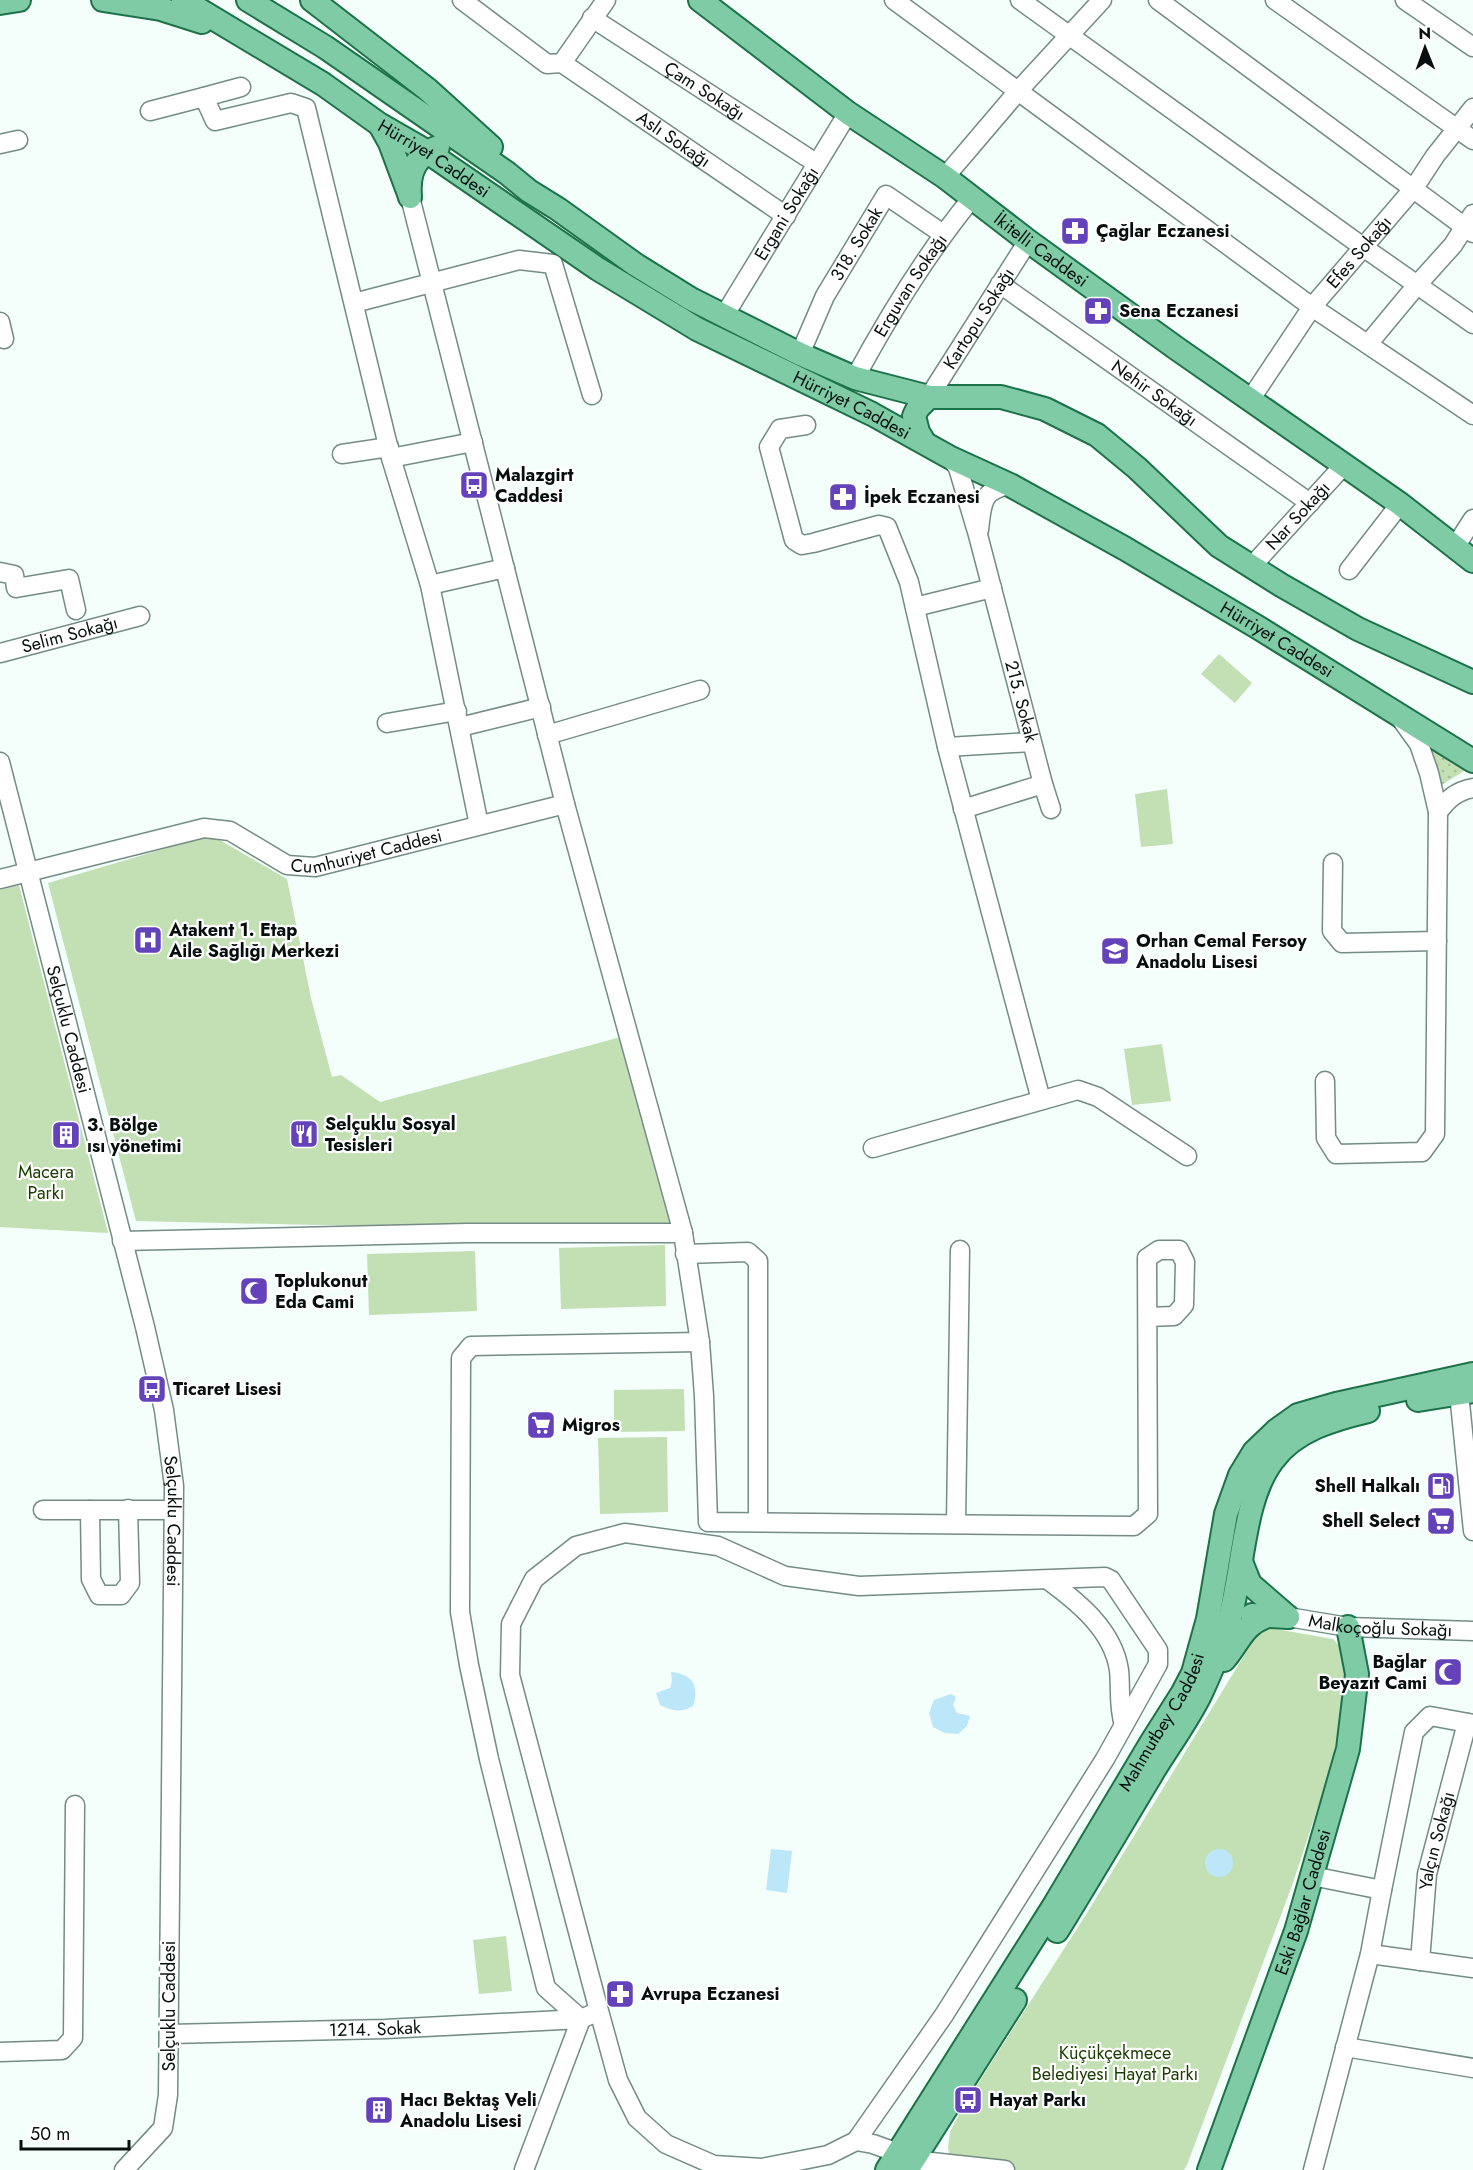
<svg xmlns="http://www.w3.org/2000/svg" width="1473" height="2170" font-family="Jost,sans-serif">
	<defs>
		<pattern id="grass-dots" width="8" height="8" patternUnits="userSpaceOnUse" patternTransform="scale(1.5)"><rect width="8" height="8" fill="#c3dfb4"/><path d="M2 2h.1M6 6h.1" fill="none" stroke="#a6be9a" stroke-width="1.8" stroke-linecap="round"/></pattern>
	</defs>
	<rect width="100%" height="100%" fill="#f4fefb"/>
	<!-- grass -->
	<path fill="url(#grass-dots)" d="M1427,741L1472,766L1440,786Z"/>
	<!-- green -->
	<path fill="#c3dfb4" d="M1219,654L1252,683L1235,703L1201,674Z
		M1167,789L1173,844L1141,847L1135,794Z
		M211,835L287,879L311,998L332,1077L341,1075L380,1102L628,1035L683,1233L136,1221L48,883Z
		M19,885L108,1233L0,1227V890Z
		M1162,1044L1171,1101L1132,1105L1124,1049Z
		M665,1245L666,1306L561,1309L559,1248Z
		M475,1251L477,1311L369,1315L367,1254Z
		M684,1389L685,1431L614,1432V1390Z
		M667,1437L668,1512L600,1514L598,1438Z
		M1270,1628L1333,1639L1345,1653L1351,1676L1330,1770L1293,1883L1187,2165L1184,2170H952L948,2147L950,2132L963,2107L1087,1913L1256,1636Z
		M506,1936L512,1991L479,1994L473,1940Z"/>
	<!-- water -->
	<path fill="#bbe7f8" d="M671,1672C692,1674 700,1685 693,1706C680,1713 673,1711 660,1705L656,1693L670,1688L672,1681Z
		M951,1694L956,1697L953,1705L957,1713L970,1716L967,1726L958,1734L945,1733L933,1727L929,1713L934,1700Z
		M771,1849L792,1851L787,1893L766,1890Z
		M1205 1863a14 14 0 1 1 28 0a14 14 0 1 1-28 0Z"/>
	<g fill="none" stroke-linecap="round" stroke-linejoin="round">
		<!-- minor casing -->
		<g stroke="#748b86" stroke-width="21">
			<g id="minor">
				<path d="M462,0L547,64L562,63L606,0"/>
				<path d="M894,0L1312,307L1473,415"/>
				<path d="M1020,0L1363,247L1473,324"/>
				<path d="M1158,0L1473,233"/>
				<path d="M1275,0L1473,140"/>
				<path d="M1405,0L1473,47"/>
				<path id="s1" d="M592,18L816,163"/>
				<path id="s2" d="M562,63L786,216"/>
				<path d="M241,87L204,97L215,121L291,103L306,108L391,458L430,585L479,825"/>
				<path d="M150,111L204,97"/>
				<path d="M0,144L18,140"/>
				<path d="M945,177L1019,90L1102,0"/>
				<path d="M410,197L565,804L683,1233L700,1342L704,1396L708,1522L1134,1526L1148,1514L1147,1258L1159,1250H1179L1185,1262L1184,1305L1174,1316L1148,1317"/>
				<path id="s3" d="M1000,284L1310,503"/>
				<path d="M354,303L519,260L553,264L592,395"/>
				<path id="s4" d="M724,316L848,113"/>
				<path d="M0,322L4,339"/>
				<path d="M1368,344L1417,285L1453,245L1473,214"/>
				<path id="s5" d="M800,354L825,296L886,195L943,234"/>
				<path id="s6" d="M855,378C889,315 927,253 972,198"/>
				<path id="s7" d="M929,397L1028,241"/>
				<path id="s8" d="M1250,400L1312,307L1414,188L1435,156L1473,108"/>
				<path d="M806,425L780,429L769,447L794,540L802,545L813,543L879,525L887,527L909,582L947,747L1041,1100"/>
				<path d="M342,454L389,447"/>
				<path d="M391,458L473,442"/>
				<path id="s9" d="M951,458L958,468L978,535L1043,784L963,809"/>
				<path d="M979,530C982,504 981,490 1010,485"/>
				<path d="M1455,547L1473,519"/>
				<path id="s10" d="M1252,566L1344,465"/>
				<path d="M1349,570L1400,504"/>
				<path d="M0,572L14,575L16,588L69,579L76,610"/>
				<path d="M430,585L505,568"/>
				<path d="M915,607L992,588"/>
				<path id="s11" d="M0,653L140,616"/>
				<path d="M387,723L457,711"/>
				<path d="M460,727L541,707"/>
				<path d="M547,735L700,690"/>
				<path d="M947,747L1031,742"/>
				<path id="s12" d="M0,762L145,1327L164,1410L174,1486L168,2095L163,2128L124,2170"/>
				<path d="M1043,784L1051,809"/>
				<path d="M1438,812C1448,799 1456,791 1473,788"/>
				<path d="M1333,863L1332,931L1342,943L1437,941"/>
				<path id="s13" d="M0,879L204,828L230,831L287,865L315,867L565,804"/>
				<path d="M1325,1081L1326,1138L1336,1154L1422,1152L1435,1134L1438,812L1429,773L1419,744L1401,719"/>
				<path d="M873,1148L1078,1090L1098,1097L1187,1156"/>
				<path d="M122,1241L467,1233H683"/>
				<path d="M685,1254L748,1252L758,1261V1521"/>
				<path d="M1459,1393L1473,1531"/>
				<path d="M43,1510H173"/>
				<path d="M90,1510L91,1579L99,1595H121L130,1583L128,1509"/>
				<path d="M956,1524L960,1250"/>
				<path d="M1048,1580C1078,1602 1113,1630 1119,1670C1121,1688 1118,1706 1124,1725"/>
				<path id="s14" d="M1288,1617L1348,1627L1473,1631"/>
				<path d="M1312,1876L1382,1890"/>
				<path d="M1370,1954L1473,1968"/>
				<path id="s15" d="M1420,1961L1427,1874L1467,1723"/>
				<path d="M599,2011L510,1675L511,1624L534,1579L576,1546L625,1533L718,1546L785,1576L859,1586L1105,1577L1111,1580L1158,1650V1664L1105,1759L944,2015L856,2141L828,2155L762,2168L714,2165L666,2144L637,2118L618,2080L599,2011L581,2019L546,1988L489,1759L469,1665L460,1612L461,1358L471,1346L700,1342"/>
				<path id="s16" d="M169,2034L385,2029L581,2019L524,2170"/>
				<path d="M1345,2047L1473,2068"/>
				<path d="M0,2052L62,2050L73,2038L75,1805"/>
				<path d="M856,2141L873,2144L898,2153"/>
				<path d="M913,2160L1005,2170"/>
				<path d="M1313,2170L1370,1954L1382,1890L1414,1732L1430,1716L1473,1724"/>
			</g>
		</g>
		<!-- major casing -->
		<g stroke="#1d724a" stroke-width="26">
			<g id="major">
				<path d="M103,0L161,9L202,22"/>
				<path id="s17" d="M183,0L323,84L379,124L426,151L598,269L697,329L872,414L951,458L1010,485L1124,548L1259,628L1473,761"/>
				<path d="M248,0L325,47L507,173L529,191L558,209L636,265L691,299L800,354L855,378L929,397H1001L1045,409L1097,435L1137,468L1219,546L1281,585L1358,629L1473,682"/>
				<path d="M312,0L427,89L491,147"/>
				<path id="s18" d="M700,0L848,113L945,177L1028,241L1176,348L1400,504L1473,561"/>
				<path d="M0,3L19,0"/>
				<path d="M380,125L390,143L409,194"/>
				<path d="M410,197C408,172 415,156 438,147"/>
				<path d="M924,442L918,432L914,416L918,408L929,397"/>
				<path d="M1418,1400L1473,1391"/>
				<path d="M1242,1564L1250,1584L1288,1617"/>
				<path d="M1252,1615L1288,1617"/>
				<path d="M1224,1660C1239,1643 1242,1626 1265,1617"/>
				<path d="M1057,1931C1089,1879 1120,1827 1151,1775C1167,1748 1187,1722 1201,1693C1210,1674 1218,1654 1225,1634C1244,1582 1240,1503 1273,1460C1295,1430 1334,1419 1368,1411"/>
				<path id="s19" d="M887,2170L1055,1904L1151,1743L1182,1694L1193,1673L1208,1619L1226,1514L1240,1475L1254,1452L1277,1430L1298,1415L1336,1404L1473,1374"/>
				<path d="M907,2170L1015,2000"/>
				<path id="s20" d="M1209,2170L1296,1931L1348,1749L1357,1674L1348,1627"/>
			</g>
		</g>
		<!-- minor -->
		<use href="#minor" stroke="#fff" stroke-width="18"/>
		<!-- major -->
		<use href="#major" stroke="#7fcba6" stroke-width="22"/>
	</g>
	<!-- icons -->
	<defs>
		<g id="pharmacy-square" transform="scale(1.5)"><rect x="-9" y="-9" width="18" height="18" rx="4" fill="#6342ba" stroke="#fff"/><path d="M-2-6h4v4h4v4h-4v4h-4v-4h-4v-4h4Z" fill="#fff"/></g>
		<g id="bus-square" transform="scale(1.5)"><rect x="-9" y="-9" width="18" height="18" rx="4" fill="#6342ba" stroke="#fff"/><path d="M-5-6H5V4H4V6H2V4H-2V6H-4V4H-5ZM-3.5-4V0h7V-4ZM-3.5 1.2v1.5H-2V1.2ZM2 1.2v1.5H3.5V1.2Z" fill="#fff"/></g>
		<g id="hospital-square" transform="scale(1.5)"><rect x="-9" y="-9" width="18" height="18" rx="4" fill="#6342ba" stroke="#fff"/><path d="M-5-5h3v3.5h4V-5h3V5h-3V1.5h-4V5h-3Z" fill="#fff"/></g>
		<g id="school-square" transform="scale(1.5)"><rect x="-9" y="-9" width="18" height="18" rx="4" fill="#6342ba" stroke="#fff"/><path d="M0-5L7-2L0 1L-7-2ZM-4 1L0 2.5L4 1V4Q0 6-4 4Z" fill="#fff"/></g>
		<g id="restaurant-square" transform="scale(1.5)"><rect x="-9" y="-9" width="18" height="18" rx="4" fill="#6342ba" stroke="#fff"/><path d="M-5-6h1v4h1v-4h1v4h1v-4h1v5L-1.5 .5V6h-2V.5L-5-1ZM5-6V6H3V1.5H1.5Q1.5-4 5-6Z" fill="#fff"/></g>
		<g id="building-square" transform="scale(1.5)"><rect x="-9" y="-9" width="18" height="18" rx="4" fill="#6342ba" stroke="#fff"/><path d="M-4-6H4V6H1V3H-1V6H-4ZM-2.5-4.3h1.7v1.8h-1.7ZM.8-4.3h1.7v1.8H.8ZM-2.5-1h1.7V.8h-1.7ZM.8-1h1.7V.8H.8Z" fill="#fff"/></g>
		<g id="mosque-square" transform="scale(1.5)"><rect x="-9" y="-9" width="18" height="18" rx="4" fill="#6342ba" stroke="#fff"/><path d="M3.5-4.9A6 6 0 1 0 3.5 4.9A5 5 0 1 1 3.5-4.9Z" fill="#fff"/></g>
		<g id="supermarket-square" transform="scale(1.5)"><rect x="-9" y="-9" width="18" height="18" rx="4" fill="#6342ba" stroke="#fff"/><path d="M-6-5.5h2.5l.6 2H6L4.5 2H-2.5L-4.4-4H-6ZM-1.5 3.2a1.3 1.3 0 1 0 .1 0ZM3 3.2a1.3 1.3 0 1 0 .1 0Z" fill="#fff"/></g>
		<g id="fuel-square" transform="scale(1.5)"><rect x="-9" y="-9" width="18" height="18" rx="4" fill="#6342ba" stroke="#fff"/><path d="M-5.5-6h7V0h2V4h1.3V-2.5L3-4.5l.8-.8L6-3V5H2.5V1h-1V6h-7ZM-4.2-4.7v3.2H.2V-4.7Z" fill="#fff"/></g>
	</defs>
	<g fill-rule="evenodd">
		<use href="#pharmacy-square" x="1075" y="231"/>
		<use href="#pharmacy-square" x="1098" y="311"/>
		<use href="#bus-square" x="474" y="485"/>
		<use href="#pharmacy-square" x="843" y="497"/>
		<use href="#hospital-square" x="148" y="940"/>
		<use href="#school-square" x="1115" y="951"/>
		<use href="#restaurant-square" x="304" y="1134"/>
		<use href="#building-square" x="66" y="1135"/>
		<use href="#mosque-square" x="254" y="1291"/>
		<use href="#bus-square" x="152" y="1389"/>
		<use href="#supermarket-square" x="541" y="1425"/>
		<use href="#fuel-square" x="1441" y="1486"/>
		<use href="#supermarket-square" x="1441" y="1521"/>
		<use href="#mosque-square" x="1448" y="1672"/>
		<use href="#pharmacy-square" x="620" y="1994"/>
		<use href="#bus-square" x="968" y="2100"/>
		<use href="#building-square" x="379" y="2110"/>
	</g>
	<g text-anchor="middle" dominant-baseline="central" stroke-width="4.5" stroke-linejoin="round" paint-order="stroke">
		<!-- street labels -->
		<g font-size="18" fill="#060f0d" stroke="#fff">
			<text stroke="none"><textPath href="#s1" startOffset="134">Çam Sokağı</textPath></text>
			<text stroke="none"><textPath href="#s2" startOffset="135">Aslı Sokağı</textPath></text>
			<text stroke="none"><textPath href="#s17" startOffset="297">Hürriyet Caddesi</textPath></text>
			<text stroke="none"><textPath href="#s4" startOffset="120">Ergani Sokağı</textPath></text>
			<text stroke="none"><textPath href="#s5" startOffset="124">318. Sokak</textPath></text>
			<text stroke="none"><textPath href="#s18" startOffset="423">İkitelli Caddesi</textPath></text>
			<text stroke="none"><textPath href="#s8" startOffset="184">Efes Sokağı</textPath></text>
			<text stroke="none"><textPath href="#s6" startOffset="108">Erguvan Sokağı</textPath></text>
			<text stroke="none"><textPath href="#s7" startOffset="93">Kartopu Sokağı</textPath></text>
			<text stroke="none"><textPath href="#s3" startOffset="189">Nehir Sokağı</textPath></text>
			<text stroke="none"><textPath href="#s17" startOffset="783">Hürriyet Caddesi</textPath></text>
			<text stroke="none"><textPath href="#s10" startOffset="68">Nar Sokağı</textPath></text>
			<text stroke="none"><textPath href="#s11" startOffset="72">Selim Sokağı</textPath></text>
			<text stroke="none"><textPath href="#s17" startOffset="1269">Hürriyet Caddesi</textPath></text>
			<text stroke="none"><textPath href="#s9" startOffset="254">215. Sokak</textPath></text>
			<text stroke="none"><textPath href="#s13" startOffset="384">Cumhuriyet Caddesi</textPath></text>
			<text stroke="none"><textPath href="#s12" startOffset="276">Selçuklu Caddesi</textPath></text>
			<text stroke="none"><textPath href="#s12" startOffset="780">Selçuklu Caddesi</textPath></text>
			<text stroke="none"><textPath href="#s14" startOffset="93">Malkoçoğlu Sokağı</textPath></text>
			<text stroke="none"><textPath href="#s19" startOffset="526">Mahmutbey Caddesi</textPath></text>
			<text stroke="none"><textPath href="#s15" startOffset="122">Yalçın Sokağı</textPath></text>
			<text stroke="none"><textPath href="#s20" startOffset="284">Eski Bağlar Caddesi</textPath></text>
			<text transform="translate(169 2006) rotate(-90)">Selçuklu Caddesi</text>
			<text stroke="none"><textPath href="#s16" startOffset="206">1214. Sokak</textPath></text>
		</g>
		<!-- poi labels -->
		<g font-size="18" font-weight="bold" fill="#060f0d" stroke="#fff" text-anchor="start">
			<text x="1096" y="231">Çağlar Eczanesi</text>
			<text x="1119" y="311">Sena Eczanesi</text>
			<text x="495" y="475">Malazgirt<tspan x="495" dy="21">Caddesi</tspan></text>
			<text x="864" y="497">İpek Eczanesi</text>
			<text x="169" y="930">Atakent 1. Etap<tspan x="169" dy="21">Aile Sağlığı Merkezi</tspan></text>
			<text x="1136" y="941">Orhan Cemal Fersoy<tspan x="1136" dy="21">Anadolu Lisesi</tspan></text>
			<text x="325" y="1124">Selçuklu Sosyal<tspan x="325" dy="21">Tesisleri</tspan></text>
			<text x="87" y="1125">3. Bölge<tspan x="87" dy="21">ısı yönetimi</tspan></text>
			<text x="275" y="1281">Toplukonut<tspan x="275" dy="21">Eda Cami</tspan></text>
			<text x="173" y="1389">Ticaret Lisesi</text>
			<text x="562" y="1425">Migros</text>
			<text x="1420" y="1486" text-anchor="end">Shell Halkalı</text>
			<text x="1420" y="1521" text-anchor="end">Shell Select</text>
			<text x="1427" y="1662" text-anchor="end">Bağlar<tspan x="1427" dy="21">Beyazıt Cami</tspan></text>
			<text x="641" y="1994">Avrupa Eczanesi</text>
			<text x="400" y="2100">Hacı Bektaş Veli<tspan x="400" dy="21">Anadolu Lisesi</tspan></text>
			<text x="989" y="2100">Hayat Parkı</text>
		</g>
		<!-- park labels -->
		<g font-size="18" fill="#1b3c00" stroke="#fff">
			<text x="46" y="1172">Macera<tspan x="46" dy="21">Parkı</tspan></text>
			<text x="1115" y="2053">Küçükçekmece<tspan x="1115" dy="21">Belediyesi Hayat Parkı</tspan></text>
		</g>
	</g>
	<!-- north arrow -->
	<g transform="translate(1425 48) rotate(359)" stroke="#ffffff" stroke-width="4.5" paint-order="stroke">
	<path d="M0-4.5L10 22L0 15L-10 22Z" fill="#060f0d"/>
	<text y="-9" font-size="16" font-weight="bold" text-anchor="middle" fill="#060f0d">N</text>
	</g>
	<!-- scale -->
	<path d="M21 2140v9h108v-9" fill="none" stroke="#060f0d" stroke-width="3"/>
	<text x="30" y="2140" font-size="18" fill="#060f0d" stroke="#ffffff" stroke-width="4.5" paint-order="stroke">50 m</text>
</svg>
